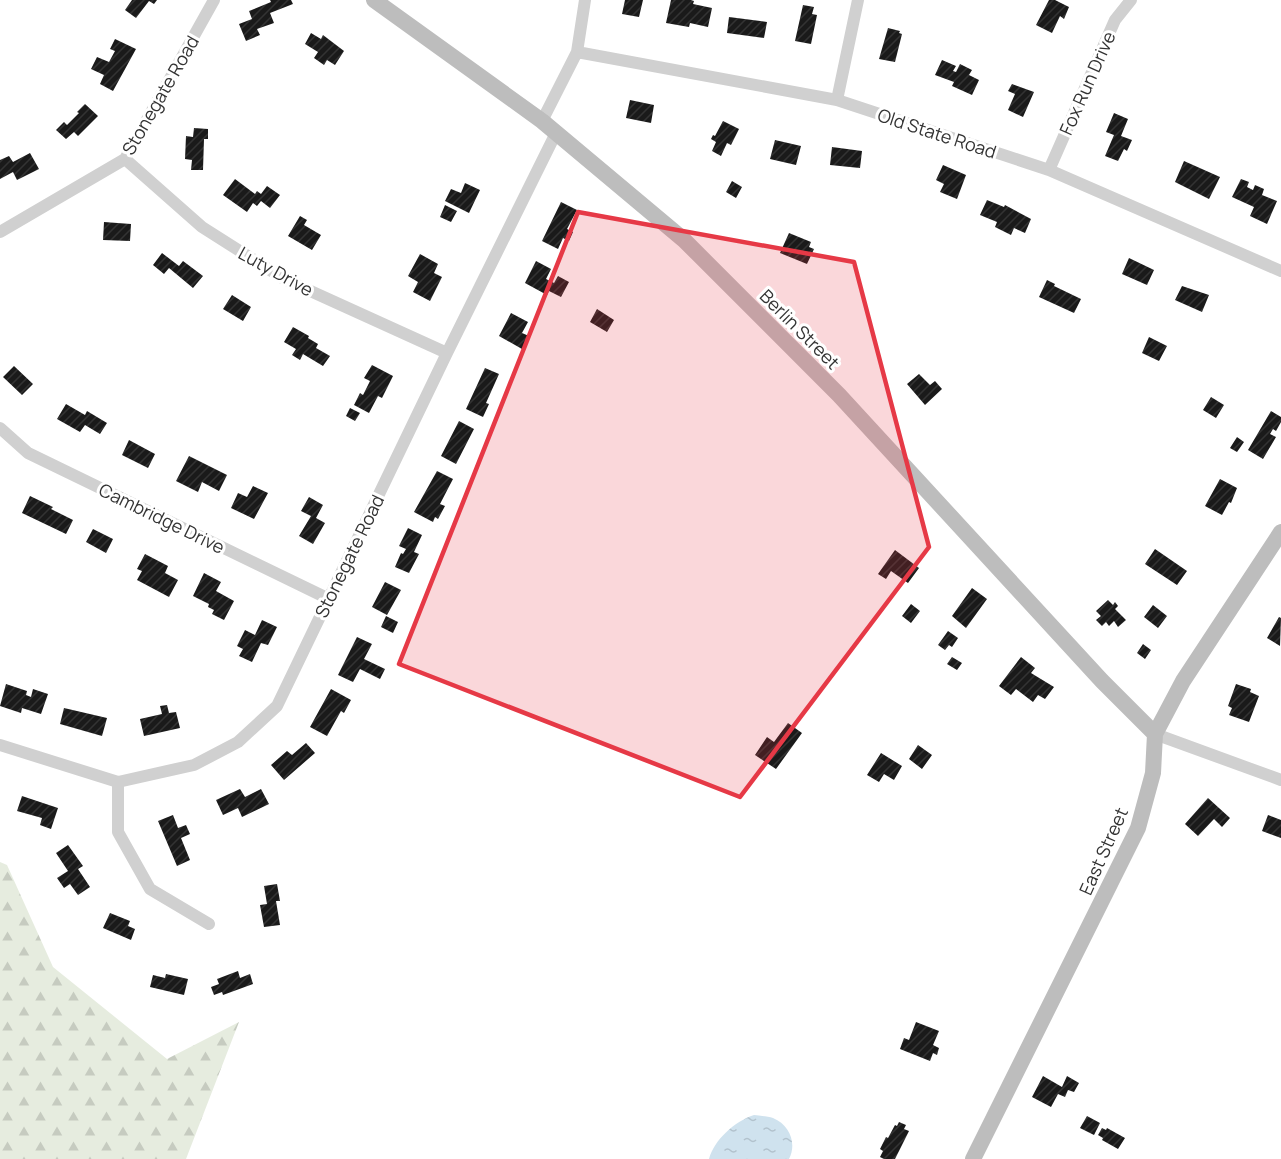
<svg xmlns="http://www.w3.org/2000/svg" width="1281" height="1159" font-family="Manrope,sans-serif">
	<defs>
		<pattern id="forest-firs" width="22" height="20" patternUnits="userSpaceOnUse" patternTransform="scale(1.5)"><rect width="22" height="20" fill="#e6ecdf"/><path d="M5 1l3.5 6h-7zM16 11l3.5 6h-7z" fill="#c6cbc0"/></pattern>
		<pattern id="water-ripples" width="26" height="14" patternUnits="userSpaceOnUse" patternTransform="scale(1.5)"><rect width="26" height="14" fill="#cfe2ee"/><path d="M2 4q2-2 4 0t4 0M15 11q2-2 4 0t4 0" fill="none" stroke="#b2c2cd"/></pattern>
		<pattern id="building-hatch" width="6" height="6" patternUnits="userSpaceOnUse" patternTransform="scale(1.5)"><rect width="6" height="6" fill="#1a1a1a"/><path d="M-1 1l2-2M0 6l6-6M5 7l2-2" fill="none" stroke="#333"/></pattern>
	</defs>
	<rect width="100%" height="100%" fill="#fff"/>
	<!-- forest -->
	<path fill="url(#forest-firs)" d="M0,862L7,865L53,967L167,1059L239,1022L186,1159H0Z"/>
	<!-- water -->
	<path fill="url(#water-ripples)" d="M754,1115C760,1116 768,1116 773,1118C790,1125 797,1144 789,1159H709C714,1140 735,1121 754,1115Z"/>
	<!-- building -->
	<path fill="url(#building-hatch)" d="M132,0H157L154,4L149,1L136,18L125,10Z
		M270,0H291L293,4L270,13L274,23L257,29L260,35L246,41L239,24L252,19L249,11L271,2Z
		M625,0H643L639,17L622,14Z
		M671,0H691L694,1L693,4L712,8L708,27L690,23L689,27L666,23Z
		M1049,0H1055L1069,7L1064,19L1060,16L1052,33L1036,25Z
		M803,5L814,7L812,14L817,15L811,44L795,41Z
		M729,17L767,22L764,38L727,33Z
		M888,28L900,31L899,33L902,34L895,62L879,59Z
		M311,33L321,39L323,35L344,51L335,65L327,60L324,65L314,58L318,52L305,44Z
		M115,39L136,49L113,91L100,84L104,75L91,69L97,57L109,62L115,51L110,49Z
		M942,60L956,66L953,71L956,72L960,64L972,70L969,75L979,80L972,95L952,86L954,82L935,75Z
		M1012,84L1034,92L1023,117L1008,110L1015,94L1008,91Z
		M630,100L654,105L651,123L626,118Z
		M85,104L98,116L78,136L74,132L66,139L56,130L64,122L67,125L79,113L77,112Z
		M1114,113L1128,119L1121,136L1132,140L1127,151L1124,149L1118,161L1105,156L1114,135L1106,132Z
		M723,121L739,129L731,145L727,143L721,156L712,151L716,142L711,139L713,135L715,136Z
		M194,128L208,129V139H204L203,170H191L192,160L185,159L186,136L193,137Z
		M775,140L801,146L796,165L770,159Z
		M832,147L862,151L860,168L830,165Z
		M30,153L39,169L17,180L13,172L0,179V160L9,156L13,162Z
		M1184,161L1220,177L1209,199L1175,182Z
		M943,165L966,175L957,199L940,192L944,184L936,180Z
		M235,179L255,194L257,191L261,194L267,186L280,195L270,208L261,201L257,206L253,203L247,212L223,195Z
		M1241,179L1249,182L1247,187L1253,190L1255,185L1264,189L1262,195L1277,201L1267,224L1250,216L1254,207L1232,197Z
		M732,181L742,187L736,198L726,192Z
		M465,183L480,190L469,213L445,201L451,189L461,193Z
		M987,200L1004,207L1005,205L1031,219L1025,233L1014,228L1011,235L995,227L997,222L980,215Z
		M561,202L577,210L567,229L573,232L569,241L563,238L558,249L542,241Z
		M445,205L457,211L451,222L440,217Z
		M300,216L307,220L304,225L321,235L312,250L288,236Z
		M104,222L131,224L130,241L103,240Z
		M789,233L811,242L809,247L814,249L807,264L780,253Z
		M162,253L179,266L183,261L203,276L193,288L169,268L164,274L153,265Z
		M420,254L438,264L434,273L442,277L430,301L413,292L418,282L408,276Z
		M1129,258L1154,270L1147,285L1122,274Z
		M536,261L551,269L546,279L554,283L558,276L569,282L561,297L549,291L547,295L525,283Z
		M1047,280L1055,284L1054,286L1081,299L1074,313L1039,297Z
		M1182,286L1209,295L1202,312L1175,300Z
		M232,295L251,307L243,321L223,309Z
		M597,309L614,320L607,332L590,322Z
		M511,313L528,322L522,333L529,336L522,349L499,336Z
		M293,327L309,336L308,338L318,344L316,348L330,356L323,366L303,354L300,360L292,355L296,349L284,342Z
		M1149,337L1167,346L1159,361L1142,353Z
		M372,365L393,376L382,398L378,396L369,413L354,405L360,393L363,395L370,381L364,378Z
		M14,366L33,384L22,395L3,377Z
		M485,368L499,374L486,403L489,404L483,417L466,409Z
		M919,374L930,385L935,381L942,389L925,405L907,384Z
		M1211,397L1224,405L1216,418L1203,410Z
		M66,404L85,415L87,411L107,423L100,434L85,425L80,432L57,419Z
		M350,408L360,413L355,421L346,416Z
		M1271,411L1281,417V422L1276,431L1273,429L1270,434L1276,437L1263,459L1248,450Z
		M459,421L474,429L456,464L441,456Z
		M1237,437L1244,442L1237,452L1230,448Z
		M129,440L155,454L148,468L122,455Z
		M189,456L227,475L219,491L202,482L198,492L176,481Z
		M437,471L453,479L440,504L445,506L438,519L435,517L433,522L414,512Z
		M1220,479L1237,488L1231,503L1229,502L1222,515L1205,506Z
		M253,486L268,493L254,519L231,508L238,493L247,497Z
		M30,496L53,507L51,509L73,520L66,534L22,513Z
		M309,497L323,505L316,518L325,523L313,544L299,536L311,516L301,511Z
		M408,528L422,535L414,552L419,554L409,573L395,567L401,553L403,554L406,549L399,546Z
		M93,529L113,539L106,553L86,542Z
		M1155,549L1187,571L1177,585L1145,564Z
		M895,550L919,568L908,583L891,571L886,579L878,574Z
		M145,554L168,566L165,573L178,580L169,597L137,580L142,571L137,569Z
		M204,573L221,582L216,591L234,601L224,620L212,614L214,610L208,607L209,604L193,596Z
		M385,582L401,590L387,615L372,607Z
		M972,588L987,599L966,628L952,616Z
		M1108,600L1113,605L1115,602L1118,606L1115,609L1126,620L1118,627L1114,621L1109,626L1106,622L1102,626L1096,620L1101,616L1096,611Z
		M911,604L920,611L911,623L902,616Z
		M1153,605L1167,616L1158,628L1144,617Z
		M386,616L398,622L393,633L381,627Z
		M1279,617L1281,618L1280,646L1267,638Z
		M262,620L277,627L268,645L261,643L252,662L239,656L243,649L237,646L245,630L255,635Z
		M948,631L958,638L952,647L949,645L945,650L938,645Z
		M357,637L372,644L364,659L385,669L380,679L360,669L353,682L338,675Z
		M1143,644L1151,650L1145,659L1137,653Z
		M952,657L962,663L957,670L947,664Z
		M1021,657L1035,668L1031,673L1054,687L1045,699L1038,695L1033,702L1016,689L1011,695L999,686Z
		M6,684L27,691L26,695L31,697L33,689L48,694L41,714L22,708L21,713L0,706Z
		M1236,684L1251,689L1250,692L1259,696L1249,722L1229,715L1232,708L1228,706Z
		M331,689L351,700L344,713L341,711L327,736L310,727Z
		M167,705L169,713L176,712L180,728L144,736L140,719L162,714L160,706Z
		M64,708L107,718L102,736L60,724Z
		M788,723L802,733L776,769L755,755L767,737L774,742Z
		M306,743L315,753L284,780L271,765L287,751L292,755Z
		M918,745L932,755L922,769L909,759Z
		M881,753L902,766L894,780L884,774L879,782L867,775Z
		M240,789L245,797L261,789L269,804L242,817L238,808L223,815L216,800Z
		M22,796L58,808L51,829L40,825L42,818L17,811Z
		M1208,798L1230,818L1222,827L1214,819L1198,836L1185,824Z
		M173,815L178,828L186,825L190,834L181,838L190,860L177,866L158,821Z
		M1268,815L1281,820V838L1262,831Z
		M68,845L83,866L78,869L90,887L78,895L70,884L64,888L57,878L68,871L56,853Z
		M277,884L280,901H276L280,925L264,927L260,905L267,904L264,886Z
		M110,913L130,921L128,926L135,929L131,940L103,928Z
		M238,971L240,978L250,974L253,984L223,995L222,992L214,995L211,987L219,984L217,979Z
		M166,974L188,979L184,995L150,987L153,975L165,978Z
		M916,1022L939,1031L933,1045L939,1048L937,1055L933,1053L930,1061L900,1049L904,1038L909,1040Z
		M1043,1076L1062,1087L1067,1076L1079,1083L1074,1092L1068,1090L1065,1097L1058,1094L1051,1107L1032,1097Z
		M1087,1116L1100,1123L1094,1135L1080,1128Z
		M899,1122L906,1125L904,1129L909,1131L895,1159H884L880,1157L883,1151L880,1149L886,1137L888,1138L895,1125L897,1126Z
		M1102,1128L1106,1130L1107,1128L1125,1138L1118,1149L1102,1140L1103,1138L1098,1135Z"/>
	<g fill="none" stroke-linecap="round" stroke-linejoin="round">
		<!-- street -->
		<path stroke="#d0d0d0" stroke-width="12" d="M577,52L837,100L1049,170L1281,271
			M837,100L858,0
			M542,121L577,52L585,0
			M125,159L202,227L284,279L447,353
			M1049,170L1115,20L1131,0
			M0,232L125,159L214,0
			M0,428L28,453L329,599
			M1155,734L1281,780
			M0,745L118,782L194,765L238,742L277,706L447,353L556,133
			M118,782V832L150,889L209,924"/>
		<!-- secondary -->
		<path stroke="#bdbdbd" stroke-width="16" d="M374,0L542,121L684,240L839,395L1102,681L1155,734
			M973,1159L1138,828L1153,773L1155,734L1183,681L1281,532"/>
	</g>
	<!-- marked area -->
	<path fill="#e63946" fill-opacity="0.2" stroke="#e63946" stroke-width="4.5" stroke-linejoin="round" d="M578,212L854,262L929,547L740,797L399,664Z"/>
	<g text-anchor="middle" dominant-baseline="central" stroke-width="6" stroke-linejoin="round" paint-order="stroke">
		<!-- street labels -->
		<g font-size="18" fill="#333" stroke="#fff">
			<text transform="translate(1087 83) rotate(-66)">Fox Run Drive</text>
			<text transform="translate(160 95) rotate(-60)">Stonegate Road</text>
			<text transform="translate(937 133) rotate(18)">Old State Road</text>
			<text transform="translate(276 271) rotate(29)">Luty Drive</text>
			<text transform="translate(800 329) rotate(45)">Berlin Street</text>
			<text transform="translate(162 518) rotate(26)">Cambridge Drive</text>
			<text transform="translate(349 556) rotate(-64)">Stonegate Road</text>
			<text transform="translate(1103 851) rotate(-66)">East Street</text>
		</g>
	</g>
</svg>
